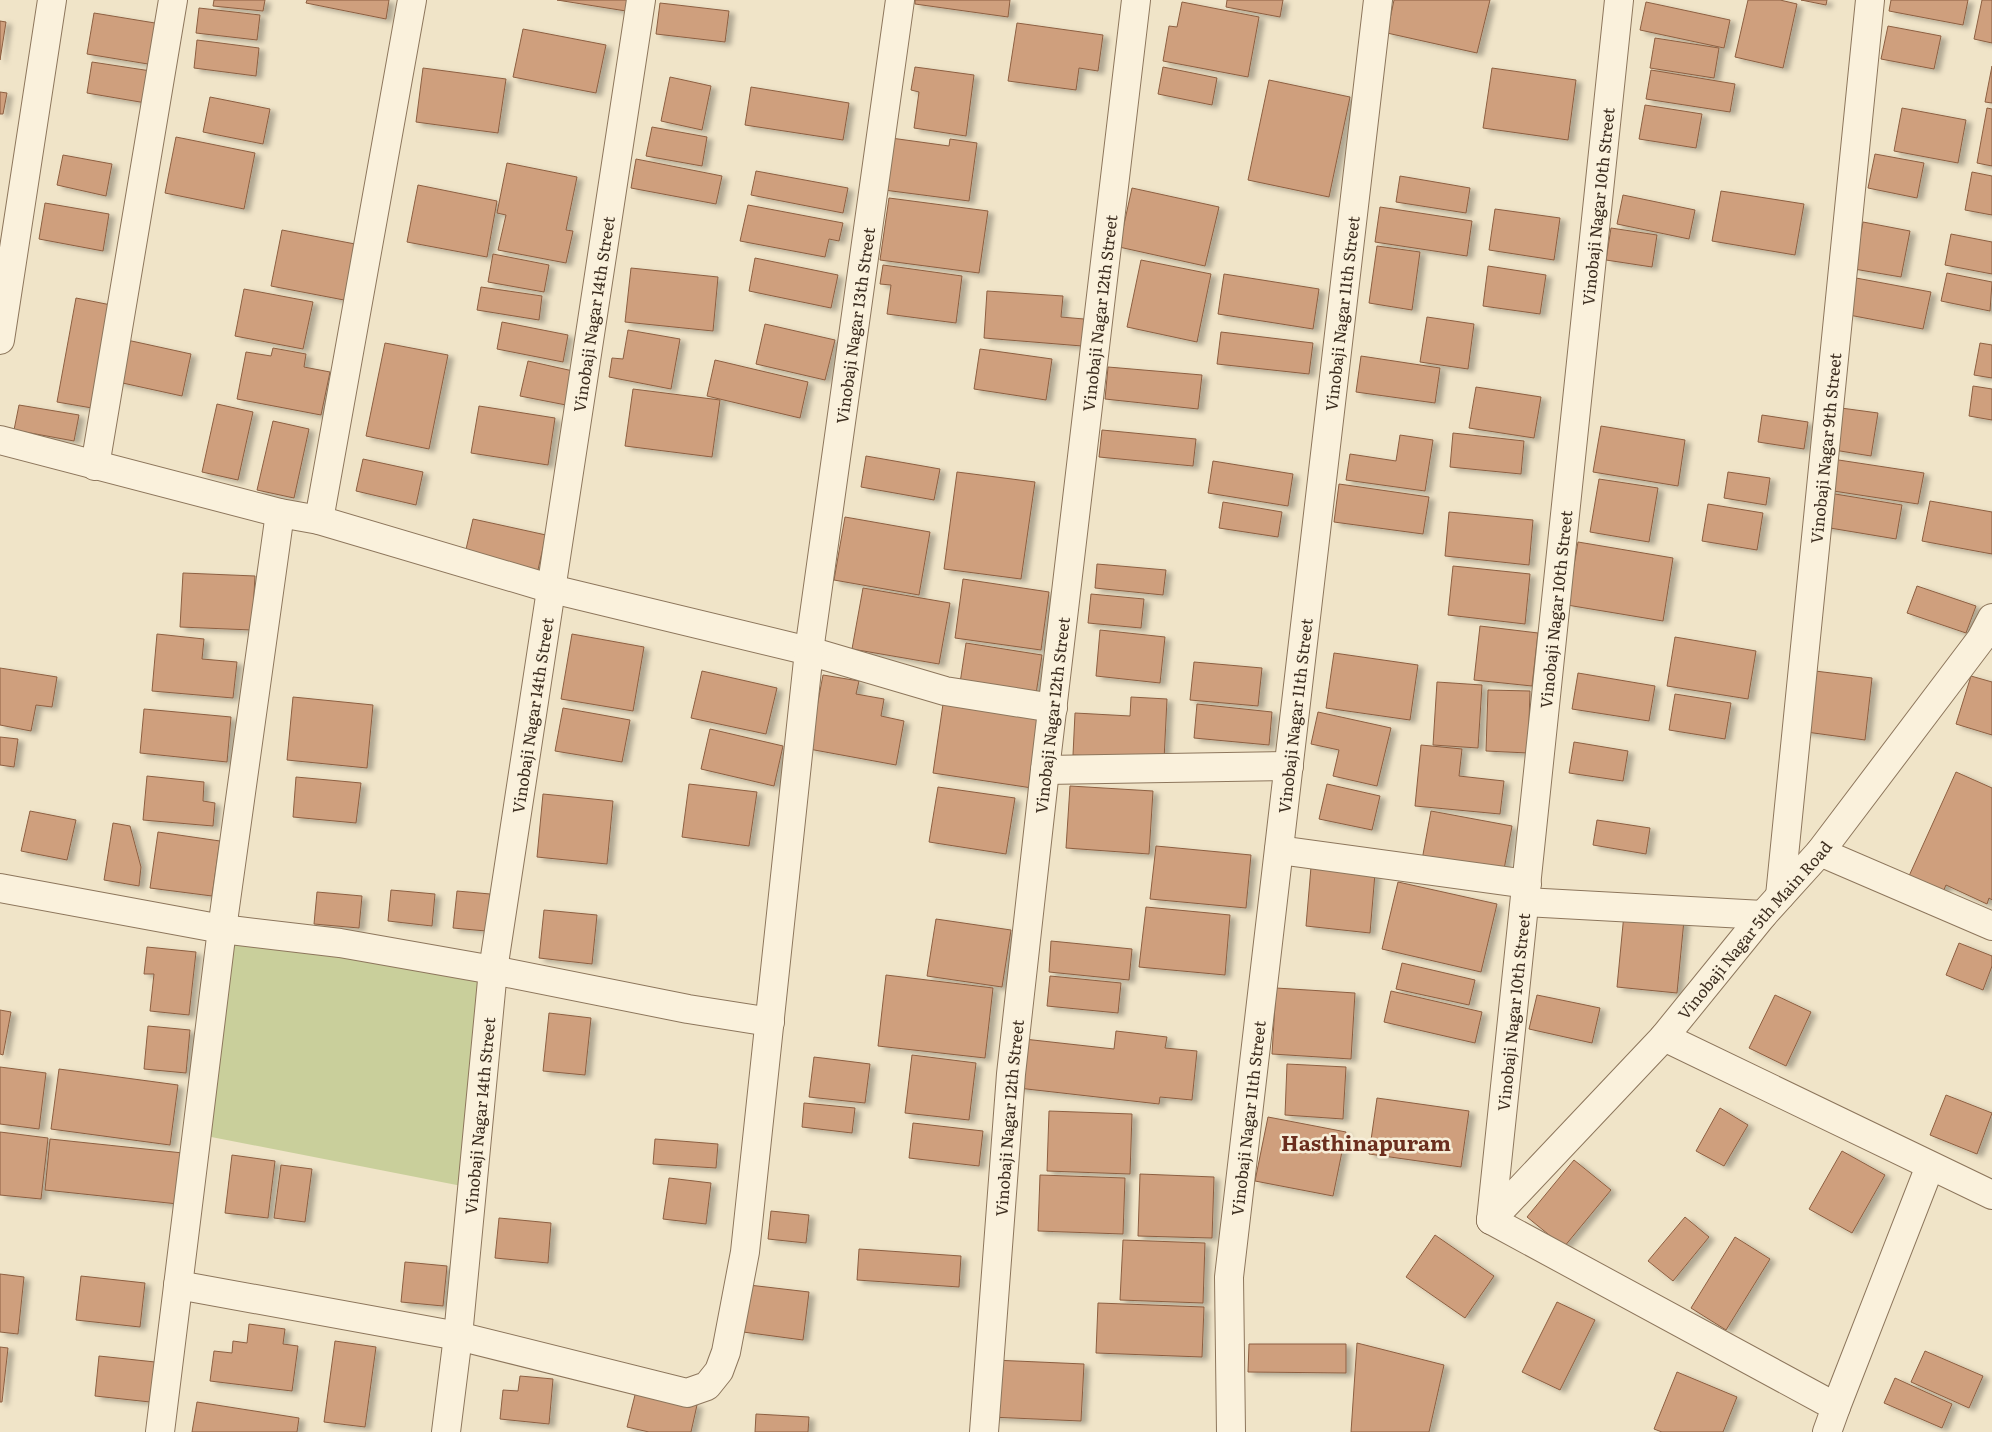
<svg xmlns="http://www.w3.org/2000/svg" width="1992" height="1432" font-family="Literata,serif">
	<defs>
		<filter id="shadow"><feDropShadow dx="5.5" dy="3" stdDeviation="2.5" flood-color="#0004"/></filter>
	</defs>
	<rect width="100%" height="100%" fill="#f0e4c8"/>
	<!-- green -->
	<path fill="#c9cf9b" d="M222,929L493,970L472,1188L196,1134Z"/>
	<!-- building -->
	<path fill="#cf9f7d" stroke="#8d5f41" filter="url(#shadow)" d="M214,0H265L263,11L213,6Z
		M307,0H389L386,19L306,3Z
		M557,0H628L626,11Z
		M915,0H1010L1008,17L915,4Z
		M1227,0H1283L1280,17L1226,7Z
		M1394,0H1490L1477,53L1387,33Z
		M1748,0H1780L1797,4L1783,68L1735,57Z
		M1801,0H1827L1826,5Z
		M1891,0H1968L1963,25L1889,11Z
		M1982,0H1992V43L1974,39Z
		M1182,2L1259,17L1248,77L1163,61L1169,26L1177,27Z
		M1646,2L1730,20L1724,48L1640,30Z
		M660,3L729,11L725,42L656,34Z
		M199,8L260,15L257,40L196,33Z
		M94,13L161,24L154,65L87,54Z
		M0,21L6,22L0,60Z
		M1017,23L1103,35L1098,71L1079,68L1076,90L1008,81Z
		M1888,26L1941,36L1934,69L1881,59Z
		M523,29L606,45L596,93L513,77Z
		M1655,38L1719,48L1714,78L1650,68Z
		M197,40L259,48L256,76L194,68Z
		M92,62L151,71L146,103L87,93Z
		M1992,66V103L1985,102Z
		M915,67L974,75L966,136L914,128L919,92L911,90Z
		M1163,67L1217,78L1212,105L1158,94Z
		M423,68L506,79L498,133L416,122Z
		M1492,68L1576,80L1568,140L1483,128Z
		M1651,70L1735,84L1730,112L1646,99Z
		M670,77L711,86L702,130L661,121Z
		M1269,80L1350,97L1329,197L1248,180Z
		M751,87L849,103L843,140L745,125Z
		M0,92L7,93L3,114H0Z
		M210,97L270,109L263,144L203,132Z
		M1645,105L1702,114L1696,148L1639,139Z
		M1902,108L1966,120L1958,163L1894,151Z
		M1987,108L1992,109V166L1977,163Z
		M652,127L707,137L702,166L646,156Z
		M176,137L255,153L244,209L165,193Z
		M891,138L949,146L950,139L977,143L969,201L884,190Z
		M1875,154L1924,163L1917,198L1868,188Z
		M63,155L112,164L106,196L57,185Z
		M636,159L722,176L716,204L631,188Z
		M507,163L577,177L566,230L573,231L566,263L498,250L506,215L497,213Z
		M756,171L848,188L843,213L751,195Z
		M1972,172L1992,176V215L1965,210Z
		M1400,176L1470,188L1466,213L1396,202Z
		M418,185L497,201L487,257L407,242Z
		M1132,188L1219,207L1205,266L1119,247Z
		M1721,191L1804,204L1795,255L1712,241Z
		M1623,195L1695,210L1689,239L1617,224Z
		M889,198L988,211L979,273L880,260Z
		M45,203L109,214L103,251L39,239Z
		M748,205L843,223L839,241L829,239L825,257L740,241Z
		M1380,207L1472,221L1467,256L1375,242Z
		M1495,209L1560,218L1554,260L1489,250Z
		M1863,222L1910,231L1901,277L1854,269Z
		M1611,228L1657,235L1652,267L1606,260Z
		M282,230L355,244L344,300L271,286Z
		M1951,234L1992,242V274L1945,265Z
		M1377,246L1420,252L1412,310L1369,303Z
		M493,254L549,265L544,292L488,282Z
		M755,258L838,275L831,308L749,291Z
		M1141,260L1211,274L1197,342L1127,327Z
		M883,265L962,276L956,323L887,314L891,285L880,284Z
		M1488,266L1546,275L1540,314L1483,306Z
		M631,268L718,277L713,331L625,322Z
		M1947,273L1992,282L1990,311L1941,301Z
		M1224,274L1319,289L1313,329L1218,314Z
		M1856,278L1931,292L1923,329L1849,315Z
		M481,287L542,296L539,320L477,310Z
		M244,289L313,302L303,349L235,336Z
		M987,291L1063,296L1061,317L1084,319L1082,346L984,338Z
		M76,298L111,305L92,408L57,402Z
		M1427,317L1474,324L1468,369L1420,362Z
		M502,322L568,335L563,362L497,349Z
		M765,324L835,340L825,380L756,364Z
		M628,330L680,339L671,389L609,377L612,358L623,359Z
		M1221,332L1313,343L1309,374L1217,364Z
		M127,340L191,354L182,396L118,382Z
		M385,343L448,355L429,449L366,436Z
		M1980,343L1992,345V378L1974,375Z
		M273,348L306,354L304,367L330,372L321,415L237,399L246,352L271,356Z
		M980,349L1052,359L1046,400L974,389Z
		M1361,356L1440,368L1435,403L1356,392Z
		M715,360L808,382L800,418L707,396Z
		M528,361L573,371L566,405L520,396Z
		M1108,367L1202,375L1198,409L1105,399Z
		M1973,386L1992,389V420L1969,416Z
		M1476,387L1541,397L1534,438L1469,428Z
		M633,389L720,400L712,457L625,446Z
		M217,404L253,412L238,480L202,472Z
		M19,405L79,415L74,441L14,430Z
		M479,406L555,418L548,465L471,453Z
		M1841,408L1878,413L1871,456L1834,450Z
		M1762,415L1808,422L1804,449L1758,442Z
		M273,421L309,429L294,498L257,490Z
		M1601,426L1685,440L1678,486L1593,472Z
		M1102,430L1196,439L1193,466L1099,457Z
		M1453,433L1524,441L1521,474L1450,467Z
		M1400,435L1433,440L1425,491L1346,480L1350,454L1396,461Z
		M866,456L940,469L934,500L861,487Z
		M363,459L423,472L416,505L356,491Z
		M1832,459L1924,473L1918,504L1827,490Z
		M1213,461L1293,474L1288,506L1208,493Z
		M957,472L1035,482L1021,579L944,569Z
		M1728,472L1770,478L1766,505L1724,498Z
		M1599,479L1658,488L1649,542L1590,532Z
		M1339,484L1429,497L1423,534L1334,522Z
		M1823,492L1902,505L1896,539L1818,526Z
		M1930,501L1992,512V554L1922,541Z
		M1223,502L1282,512L1278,537L1219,528Z
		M1708,504L1763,513L1757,550L1702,541Z
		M1449,512L1533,520L1529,565L1445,556Z
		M845,517L930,532L919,595L834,580Z
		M473,519L546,535L537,574L464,558Z
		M1578,542L1673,558L1663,621L1567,605Z
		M1097,564L1166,570L1163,595L1095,588Z
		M1453,566L1530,574L1525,624L1448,615Z
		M183,573L255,576L252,630L180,627Z
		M963,579L1049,592L1041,650L955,638Z
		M1917,586L1976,606L1966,633L1907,613Z
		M863,588L950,603L939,664L852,649Z
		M1091,594L1144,599L1141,628L1088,623Z
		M1480,626L1538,633L1532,686L1474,680Z
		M1100,630L1165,637L1160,683L1096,676Z
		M157,634L204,639L202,659L237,662L233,698L152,691Z
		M572,634L644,647L633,711L561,699Z
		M1675,637L1756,651L1748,699L1667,686Z
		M966,643L1042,655L1036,694L960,683Z
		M1334,653L1418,665L1410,720L1326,708Z
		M1194,662L1262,668L1258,706L1190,700Z
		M0,668L57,677L52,707L36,705L31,731L0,725Z
		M1807,670L1872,678L1865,740L1799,731Z
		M702,671L777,688L766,734L691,718Z
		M1578,673L1655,686L1649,721L1572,709Z
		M823,675L859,681L856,694L884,699L881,716L904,721L896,765L809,749Z
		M1971,676L1992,682V735L1956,724Z
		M1437,682L1482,685L1478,748L1433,745Z
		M1488,690L1530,691L1528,753L1486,751Z
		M1675,694L1731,703L1725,739L1669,730Z
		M293,697L373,705L367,768L287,760Z
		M1131,697L1167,699L1164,760L1073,755L1075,713L1130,716Z
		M943,704L1043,719L1032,788L933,773Z
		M1197,704L1272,712L1269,745L1194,738Z
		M563,708L630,720L622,762L555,751Z
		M144,709L231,717L227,762L140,753Z
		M1318,712L1391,728L1377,786L1333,776L1339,750L1311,744Z
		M710,729L783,746L774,786L701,769Z
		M0,737L18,739L14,767L0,765Z
		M1574,742L1628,751L1623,781L1569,773Z
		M1421,745L1462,749L1459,776L1504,781L1500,814L1415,806Z
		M1956,772L1992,788V900L1989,898L1987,904L1946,885L1943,892L1909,876Z
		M147,776L204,782L203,801L215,803L213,826L143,820Z
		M296,777L361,783L356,823L293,817Z
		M689,784L757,792L749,846L682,837Z
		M1327,784L1380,796L1372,830L1319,819Z
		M1070,786L1153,791L1149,854L1066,848Z
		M938,787L1015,798L1006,854L929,842Z
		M543,794L613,801L607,864L537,857Z
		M30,811L76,820L67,860L21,851Z
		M1431,811L1512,826L1503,875L1422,860Z
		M1597,820L1650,828L1646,854L1593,845Z
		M113,823L130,826L141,867L139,886L104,880Z
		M158,832L220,841L212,896L150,888Z
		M1156,846L1251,855L1246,908L1150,899Z
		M1311,867L1375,873L1370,933L1306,926Z
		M1398,882L1497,904L1481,972L1382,949Z
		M391,890L435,894L432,926L388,921Z
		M457,891L490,894L486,931L453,928Z
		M317,892L362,896L359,928L314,924Z
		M1146,907L1230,915L1225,975L1139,967Z
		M544,910L597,915L592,964L539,958Z
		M1624,914L1684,920L1677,993L1617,987Z
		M936,919L1011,930L1002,987L927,976Z
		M1051,941L1132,949L1129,980L1049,972Z
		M1959,943L1992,956V966L1983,990L1946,975Z
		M147,947L196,952L189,1015L150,1011L154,974H144Z
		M1402,963L1475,980L1469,1005L1396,989Z
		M886,975L993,988L985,1058L878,1046Z
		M1050,976L1121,983L1118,1013L1047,1006Z
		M1276,988L1355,993L1351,1059L1272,1054Z
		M1391,991L1482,1012L1475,1043L1384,1022Z
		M1537,995L1600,1008L1592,1043L1529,1029Z
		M1775,995L1811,1012L1786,1066L1749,1048Z
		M0,1010L11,1012L3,1055L0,1054Z
		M549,1013L591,1018L585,1075L543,1071Z
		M148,1026L190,1030L186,1073L144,1069Z
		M1116,1031L1167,1037L1165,1048L1197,1051L1192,1100L1160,1097L1159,1104L1018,1088L1024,1039L1114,1049Z
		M912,1055L976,1063L969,1120L905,1113Z
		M814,1057L870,1064L865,1103L809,1097Z
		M1287,1064L1346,1067L1343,1119L1285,1115Z
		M0,1067L46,1073L39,1129L0,1124Z
		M59,1069L178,1085L170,1145L51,1129Z
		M1946,1095L1992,1113L1977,1154L1930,1135Z
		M1377,1098L1469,1111L1461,1167L1369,1154Z
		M804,1103L855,1108L852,1133L802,1127Z
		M1720,1108L1748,1125L1724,1166L1696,1151Z
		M1049,1111L1132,1114L1130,1174L1047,1171Z
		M1268,1117L1346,1132L1333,1196L1255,1181Z
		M913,1123L983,1131L979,1166L909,1158Z
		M0,1132L48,1138L41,1199L0,1195Z
		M50,1139L183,1153L178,1204L45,1190Z
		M655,1139L718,1144L716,1168L653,1164Z
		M1842,1151L1885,1175L1852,1233L1809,1209Z
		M232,1155L275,1161L268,1218L225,1213Z
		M1574,1160L1611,1190L1564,1247L1527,1217Z
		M281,1165L312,1169L305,1222L274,1218Z
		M1140,1174L1214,1177L1212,1238L1138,1236Z
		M1040,1175L1125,1178L1123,1234L1038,1231Z
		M669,1178L711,1183L706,1224L663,1219Z
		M771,1211L809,1215L806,1243L768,1239Z
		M1685,1217L1709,1237L1673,1281L1648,1261Z
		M499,1218L551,1223L548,1263L495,1258Z
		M1435,1235L1494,1276L1465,1318L1406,1277Z
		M1735,1237L1770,1259L1726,1330L1691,1308Z
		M1123,1240L1205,1243L1203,1303L1120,1300Z
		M859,1249L961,1256L959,1287L857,1280Z
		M405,1262L447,1266L443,1306L401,1302Z
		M0,1274L24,1277L18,1334L0,1332Z
		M81,1276L145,1283L140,1327L76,1320Z
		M749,1285L809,1292L803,1340L743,1332Z
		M1557,1302L1595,1320L1560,1390L1522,1372Z
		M1098,1303L1204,1307L1202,1357L1096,1353Z
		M249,1324L285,1329L283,1344L298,1346L292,1391L210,1381L214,1351L232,1353L233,1341L247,1343Z
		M335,1341L376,1347L365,1427L324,1422Z
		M1357,1343L1444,1365L1429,1432H1351Z
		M1249,1344H1346V1373L1248,1372Z
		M0,1347L8,1348L2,1402H0Z
		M1925,1351L1983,1376L1969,1408L1911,1382Z
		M99,1356L155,1362L150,1402L95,1396Z
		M993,1360L1084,1364L1081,1421L990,1417Z
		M1677,1372L1737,1397L1723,1432H1662L1654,1429Z
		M520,1376L553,1379L549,1424L500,1419L503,1390L518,1391Z
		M1895,1378L1952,1404L1942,1428L1884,1403Z
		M636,1391L697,1405L691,1432H649L627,1427Z
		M197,1402L299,1418L297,1432H192Z
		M756,1414L809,1417L808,1432H755Z"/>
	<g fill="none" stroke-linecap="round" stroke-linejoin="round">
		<!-- minor casing -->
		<g stroke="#8d765c" stroke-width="30">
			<g id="minor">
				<path d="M0,340L52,0"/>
				<path d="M0,440L280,513L319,520L552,589L809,651L945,691L1053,708"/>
				<path d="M95,466L173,0"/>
				<path d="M319,520L412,0"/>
				<path d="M1045,770L1289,766"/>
				<path d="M1279,850L1527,884"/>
				<path d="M1820,852L1992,926"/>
				<path d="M0,888L222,929L340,943L493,970L688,1009L770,1022"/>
				<path id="s1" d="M1780,896L1870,0"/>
				<path d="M1525,902L1763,915"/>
				<path d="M1664,1037L1992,1195"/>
				<path id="s2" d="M1491,1220L1619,0"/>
				<path id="s3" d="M1491,1220L1664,1037L1763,915L1820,852L1981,639L1992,618"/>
				<path d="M1491,1220L1836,1407L1827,1432"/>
				<path id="s4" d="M178,1285L458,1336L687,1393L707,1386L719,1371L726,1352L745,1252L809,651L900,0"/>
				<path d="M1836,1407L1930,1166"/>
				<path d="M160,1432L222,929L280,513"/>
				<path id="s5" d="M446,1432L458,1336L493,970L641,0"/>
				<path id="s6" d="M984,1432L1011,1074L1045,770L1136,0"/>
			</g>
		</g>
		<!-- tertiary casing -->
		<g stroke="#8d765c" stroke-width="30">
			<g id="tertiary">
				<path id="s7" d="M1231,1432L1229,1277L1378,0"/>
			</g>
		</g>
		<!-- minor -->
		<use href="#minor" stroke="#faf1dc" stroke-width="28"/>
		<!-- tertiary -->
		<use href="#tertiary" stroke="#faf1dc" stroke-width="28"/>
	</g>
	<g text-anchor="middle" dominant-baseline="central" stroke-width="5" stroke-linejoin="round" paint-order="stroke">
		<!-- street labels -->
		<g font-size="16" fill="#3d2e20" stroke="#f7eed8">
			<text stroke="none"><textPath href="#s2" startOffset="1019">Vinobaji Nagar 10th Street</textPath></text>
			<text stroke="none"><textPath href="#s6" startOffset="1125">Vinobaji Nagar 12th Street</textPath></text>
			<text stroke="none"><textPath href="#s7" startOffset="1125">Vinobaji Nagar 11th Street</textPath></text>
			<text stroke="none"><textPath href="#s5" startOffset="1128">Vinobaji Nagar 14th Street</textPath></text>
			<text stroke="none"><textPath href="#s4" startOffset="1616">Vinobaji Nagar 13th Street</textPath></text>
			<text stroke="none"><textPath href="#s1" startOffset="450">Vinobaji Nagar 9th Street</textPath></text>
			<text stroke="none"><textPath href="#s2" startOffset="614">Vinobaji Nagar 10th Street</textPath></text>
			<text stroke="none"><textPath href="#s5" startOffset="722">Vinobaji Nagar 14th Street</textPath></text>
			<text stroke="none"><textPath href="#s6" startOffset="720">Vinobaji Nagar 12th Street</textPath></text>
			<text stroke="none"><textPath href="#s7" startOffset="720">Vinobaji Nagar 11th Street</textPath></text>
			<text stroke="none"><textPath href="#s3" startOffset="392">Vinobaji Nagar 5th Main Road</textPath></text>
			<text stroke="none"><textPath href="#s2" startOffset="209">Vinobaji Nagar 10th Street</textPath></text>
			<text stroke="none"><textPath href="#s5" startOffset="318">Vinobaji Nagar 14th Street</textPath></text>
			<text stroke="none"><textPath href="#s6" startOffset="315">Vinobaji Nagar 12th Street</textPath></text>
			<text stroke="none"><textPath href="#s7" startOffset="315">Vinobaji Nagar 11th Street</textPath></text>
		</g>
		<!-- district labels -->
		<g font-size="21" font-weight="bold" fill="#6b2e1e" stroke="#f7eed8">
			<text x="1366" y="1141">Hasthinapuram</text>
		</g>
	</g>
</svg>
